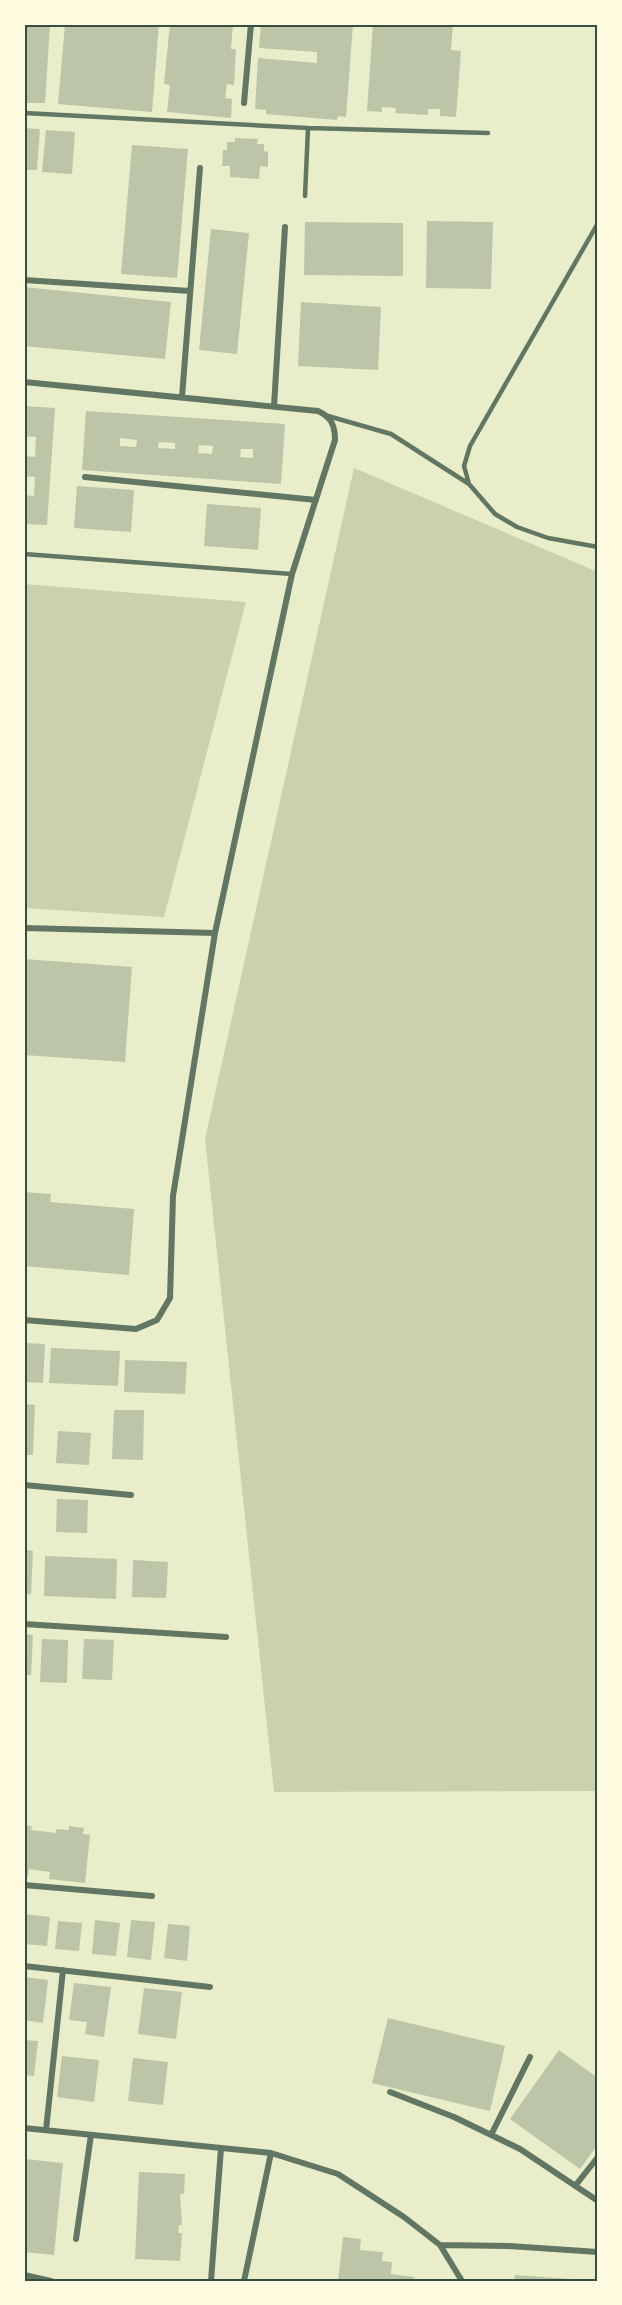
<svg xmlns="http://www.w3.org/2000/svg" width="622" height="2305" font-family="'PT Sans Narrow',sans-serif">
	<rect width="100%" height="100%" fill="#e9edc9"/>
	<!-- green -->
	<path fill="#cad2ad" d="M354,468L598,572V1791L274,1792L205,1139Z
		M24,584L246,602L164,917L24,908Z"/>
	<!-- building -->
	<path fill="#bcc5a7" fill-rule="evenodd" d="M24,24H50L45,103H24Z
		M65,24H159L152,112L58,104Z
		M170,24H233L231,49H236L234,85L227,84L225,98L232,99L231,118L167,112L170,85L164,84Z
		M261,24H353L346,117L338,116L337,120L266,114V110L255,109L258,58L317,63V52L259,48Z
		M373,24H453L451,50L461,51L456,117L440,116V109H428V115L395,113L396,108L382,107V112L367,111Z
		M24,128L40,129L37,170H24Z
		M46,130L75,132L72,174L42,172Z
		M235,138L258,139L257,144H264V151L268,152V167L260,166L259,179L230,177V166H222L223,150H227V142H235Z
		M132,145L188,149L177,278L121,274Z
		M427,221L493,222L491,289L426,288Z
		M305,222L403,223V276L304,275Z
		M211,229L249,233L237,354L199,350Z
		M24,287L171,302L165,359L24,346Z
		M301,302L381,307L378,370L298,366Z
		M24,406L55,408L47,525L24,524V495L34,496L35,477L24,476V456L35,457L36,437L24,436Z
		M86,411L285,424L281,484L82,470ZM120,438L137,440L136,447L120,446ZM159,442L175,443V449L158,448ZM199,445L213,446L212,454L198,453ZM241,449H253V458L240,457Z
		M77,486L134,490L131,532L74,528Z
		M207,504L261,508L258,550L204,546Z
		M24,959L132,967L125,1062L24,1055Z
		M24,1192L51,1194L50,1202L134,1209L129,1275L24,1266Z
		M24,1343L45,1344L43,1383L24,1382Z
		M51,1348L120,1351L118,1386L49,1383Z
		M125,1360L187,1362L185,1394L124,1392Z
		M24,1404L35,1405L33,1455H24Z
		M114,1410H144L143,1460L112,1459Z
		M58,1431L91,1433L89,1465L56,1463Z
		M57,1499L88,1500L87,1533L56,1532Z
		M24,1550L33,1551L31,1594H24Z
		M45,1556L117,1559L116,1599L44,1596Z
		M133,1560L168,1562L166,1598L132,1597Z
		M24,1634L33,1635L31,1675H24Z
		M42,1639L68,1640L67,1683L40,1682Z
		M84,1639L114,1640L112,1680L82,1679Z
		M24,1825L32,1826L31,1830L56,1833V1829L69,1830V1826L84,1828L83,1834L90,1835L85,1883L49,1879L50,1872L29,1869L28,1877H24Z
		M24,1914L50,1917L47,1946L24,1944Z
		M95,1920L120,1923L116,1956L92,1954Z
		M131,1920L155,1922L151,1960L127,1957Z
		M58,1921L82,1923L79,1951L55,1949Z
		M168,1924L190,1926L187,1961L164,1958Z
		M24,1977L48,1980L43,2023L24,2020Z
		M74,1983L111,1987L104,2037L85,2034L87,2022L69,2020Z
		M144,1988L182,1992L176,2039L138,2034Z
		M388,2018L505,2046L490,2111L372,2083Z
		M24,2040L38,2041L34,2076L24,2075Z
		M559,2050L598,2078V2144L580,2169L510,2119Z
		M62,2056L99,2060L94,2102L57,2097Z
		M133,2058L168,2062L163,2105L128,2101Z
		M25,2159L63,2163L54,2255L24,2252Z
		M139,2172L185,2174L184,2194H180L182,2225H179L178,2233H182L180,2261L135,2259Z
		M343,2237L361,2239L360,2250L383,2252L382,2261L392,2262L391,2274L414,2277V2281H338Z
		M515,2275L571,2279V2281H514Z"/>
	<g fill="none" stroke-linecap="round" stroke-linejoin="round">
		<!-- service -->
		<path stroke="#617663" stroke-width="4.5" d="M24,113L308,128L488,133
			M305,196L308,128
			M598,223L470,446L464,466L469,484L495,514L517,527L548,538L598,547
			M328,416L391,434L469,484
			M24,554L292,574"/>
		<!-- minor -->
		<path stroke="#617663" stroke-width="6" d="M244,103L251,24
			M24,280L190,291
			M24,382L318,411C331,417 335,425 335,440L292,574L215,933
			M182,397L200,168
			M274,406L285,227
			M85,477L316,500
			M24,928L215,933L173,1196L170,1298L157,1320L136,1329L24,1320
			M24,1485L131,1495
			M24,1624L226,1637
			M24,1885L152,1896
			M24,1966L210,1987
			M390,2092L454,2117L520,2149L598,2201
			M24,2128L271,2153L338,2174L404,2217L440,2245L462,2281
			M46,2130L63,1970
			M491,2135L530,2057
			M575,2186L598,2157
			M76,2239L91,2135
			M440,2245L509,2246L598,2252
			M24,2275L51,2281
			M211,2281L221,2148
			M244,2281L271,2153"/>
	</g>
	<!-- border -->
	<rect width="622" height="2305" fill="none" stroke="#fefae0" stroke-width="51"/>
	<rect x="26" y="26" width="570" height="2254" fill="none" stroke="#344e41" stroke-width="2"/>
</svg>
